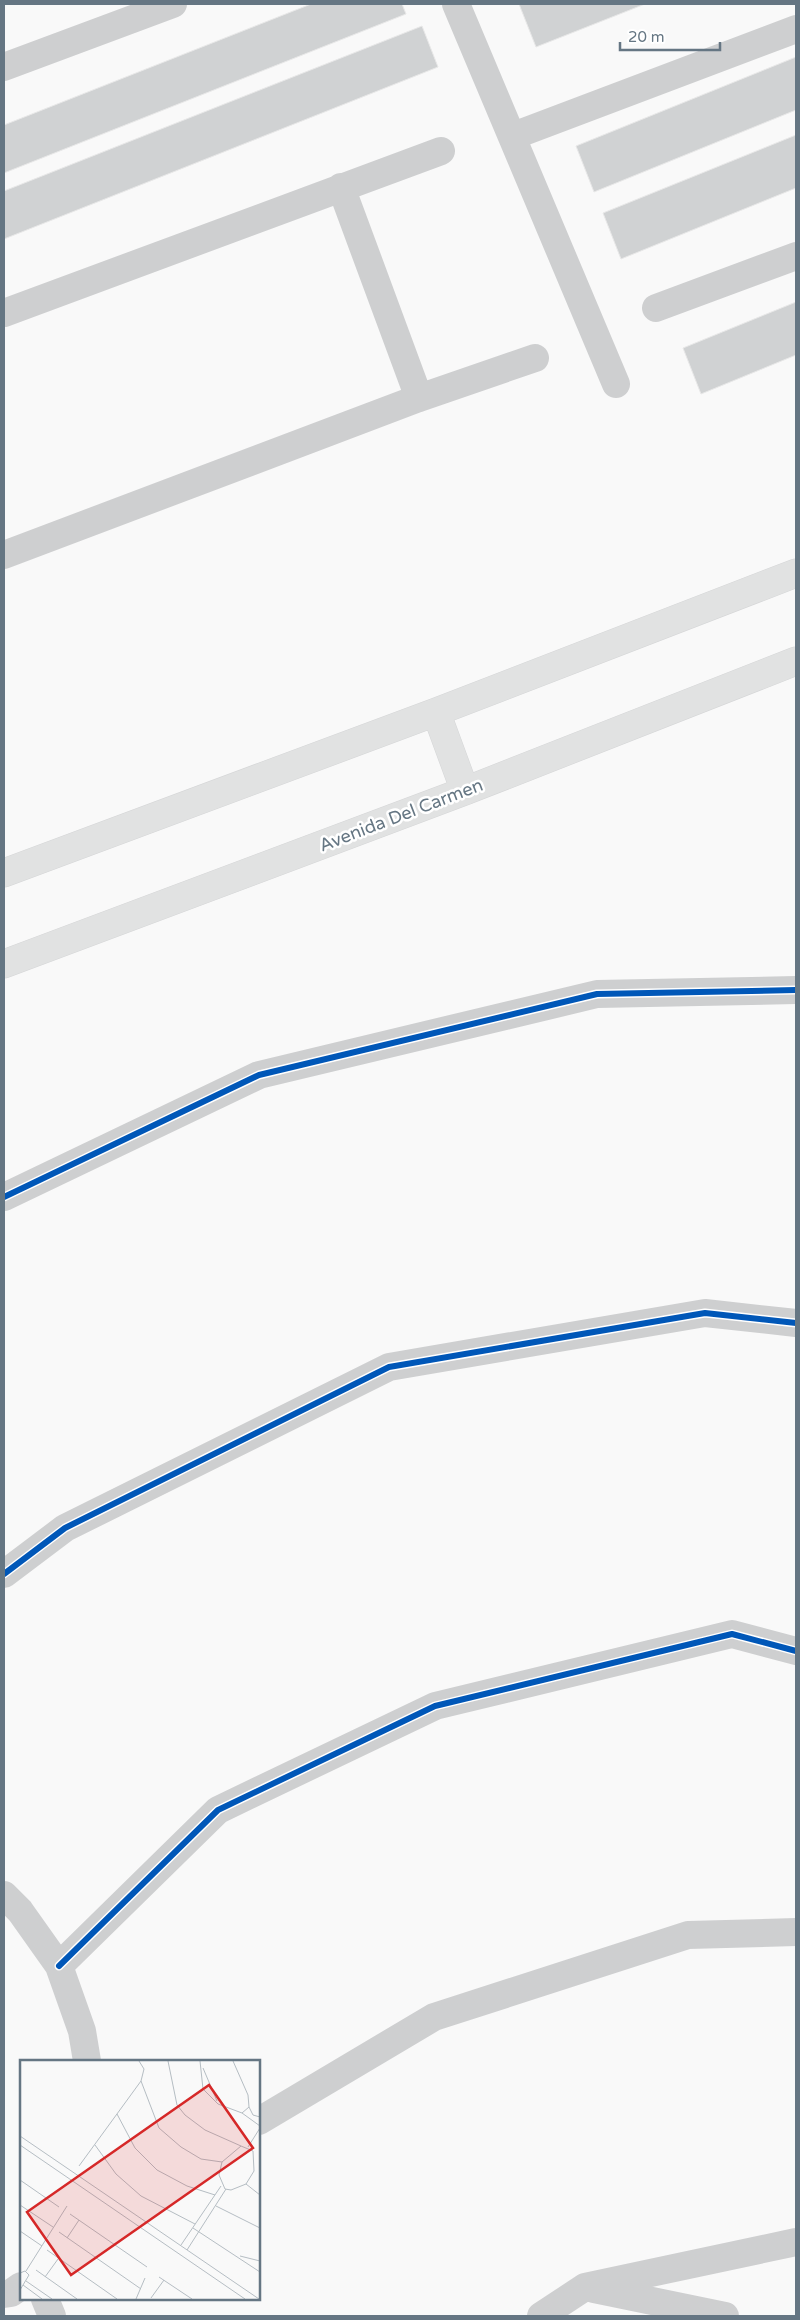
<svg xmlns="http://www.w3.org/2000/svg" width="800" height="2320" font-family="'Varela Round',sans-serif">
	<rect width="100%" height="100%" fill="#f9f9f9"/>
	<!-- building -->
	<path fill="#d0d2d3" stroke="#e8e8e8" d="M311,4H402L406,14L4,173V125Z
		M519,4H645L536,47Z
		M422,26L438,67L4,239V191Z
		M796,57V110L594,192L576,146Z
		M796,135V188L621,259L603,213Z
		M796,302V355L701,394L683,348Z"/>
	<g fill="none" stroke-linecap="round" stroke-linejoin="round">
		<!-- secondary casing -->
		<g stroke="#d5d6d7" stroke-width="29">
			<path id="secondary" d="M436,712L465,791
				M4,873L436,712L796,573
				M4,964L465,791L796,661"/>
		</g>
		<!-- minor -->
		<path stroke="#cecfd0" stroke-width="28" d="M456,4L616,384
			M4,67L173,4
			M513,136L796,29
			M341,187L419,398
			M656,308L796,256
			M4,313L441,151
			M4,555L419,398L535,358
			M4,1197L259,1075L597,994L796,990
			M4,1574L65,1528L389,1367L705,1313L796,1323
			M4,1895L20,1911L59,1966L82,2031L87,2061
			M59,1966L218,1810L435,1706L732,1634L796,1651
			M259,2121L434,2017L688,1935L796,1932
			M594,2289L725,2316
			M4,2294L11,2293L21,2286
			M45,2299L52,2316
			M541,2316L585,2287L796,2242"/>
		<!-- secondary -->
		<use href="#secondary" stroke="#e1e2e2" stroke-width="28"/>
		<!-- cycleway casing -->
		<g stroke="#fff" stroke-width="9">
			<path id="cycleway" d="M4,1197L259,1075L597,994L796,990
				M4,1574L65,1528L389,1367L705,1313L796,1323
				M59,1966L218,1810L435,1706L732,1634L796,1651"/>
		</g>
		<!-- cycleway -->
		<use href="#cycleway" stroke="#0057b8" stroke-width="6"/>
	</g>
	<g text-anchor="middle" dominant-baseline="central" stroke-width="5" stroke-linejoin="round" paint-order="stroke">
		<!-- street labels -->
		<g font-size="18" fill="#657683" stroke="#fff">
			<text transform="translate(401 815) rotate(-21)">Avenida Del Carmen</text>
		</g>
	</g>
	<!-- overview -->
	<g transform="translate(20 2060)">
		<rect width="240" height="240" fill="#f9f9f9"/>
		<path fill="none" stroke="#b5bdc3" stroke-width="1" d="M119,1L124,9L121,21L139,68L161,87L181,99L202,102M148,1L157,45L165,55L185,70L221,86M180,1L183,29L198,44L222,53L229,47L228,35L213,1M183,8L197,41M229,47L233,55L240,57M222,53L240,66M97,54L115,88L137,110L167,126L195,135M0,76L239,239M0,85L225,239M75,85L96,114L121,136L175,164M221,86L233,91L234,111L226,124L211,130L205,129L199,115L202,102ZM228,87L240,68M59,106L121,21M0,120L39,147M226,124L240,135M0,145L33,167M196,146L240,168M50,154L127,207M173,168L240,212M0,171L22,186M39,172L121,229M47,178L59,160M161,185L201,126M27,190L97,239M167,190L206,129M220,196L240,201M16,210L57,239M6,211L47,146M0,213L5,211L9,215L0,230M25,217L38,199M139,217L172,239M6,221L32,239M3,225L22,239M131,238L144,220M116,239L125,218"/>
		<path fill="#d62828" fill-opacity="0.15" stroke="#d62828" stroke-width="2.5" d="M189,25L233,88L51,215L7,152Z"/>
		<rect width="240" height="240" fill="none" stroke="#657683" stroke-width="2.5"/>
	</g>
	<!-- border -->
	<rect width="800" height="2320" fill="none" stroke="#657683" stroke-width="10"/>
	<!-- scale -->
	<path d="M620 42v8h100v-8" fill="none" stroke="#657683" stroke-width="2.5"/>
	<text x="628" y="42" font-size="15" fill="#657683" stroke="#ffffff" stroke-width="4" paint-order="stroke">20 m</text>
</svg>
